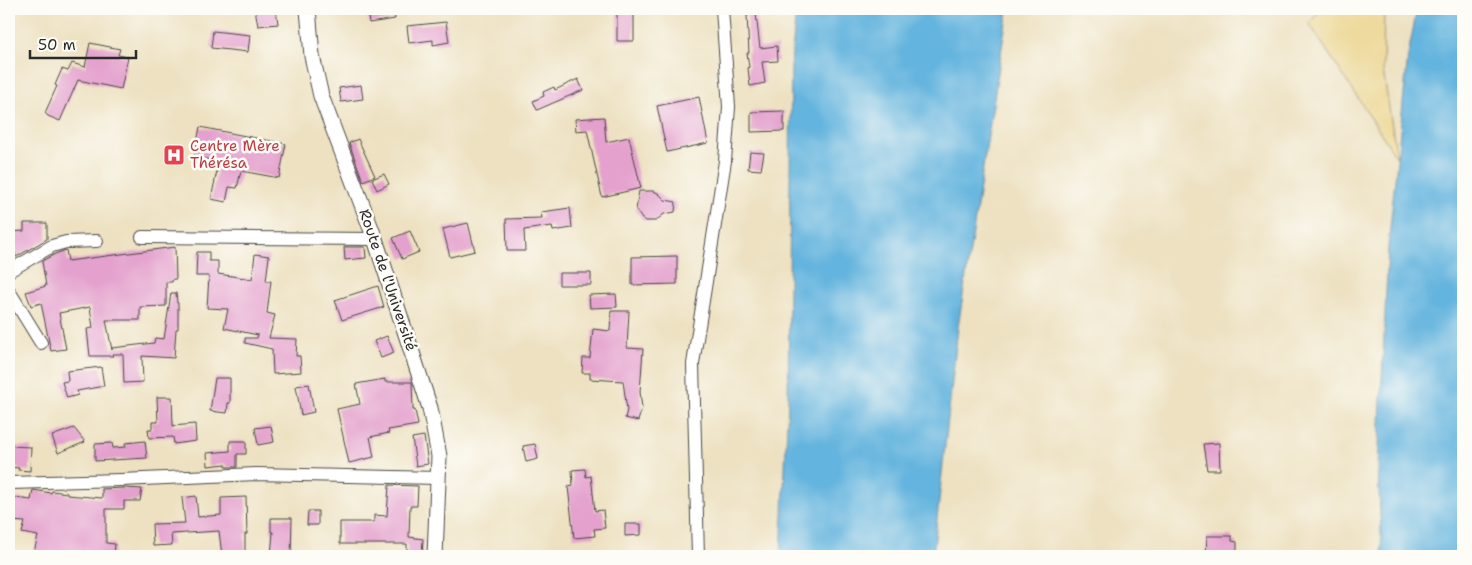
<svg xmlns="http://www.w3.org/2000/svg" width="1472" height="565" font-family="'Shantell Sans',sans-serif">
	<rect width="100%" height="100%" fill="#fdfcf7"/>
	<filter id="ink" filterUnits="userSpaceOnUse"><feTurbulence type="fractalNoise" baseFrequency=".02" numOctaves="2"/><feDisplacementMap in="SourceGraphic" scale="10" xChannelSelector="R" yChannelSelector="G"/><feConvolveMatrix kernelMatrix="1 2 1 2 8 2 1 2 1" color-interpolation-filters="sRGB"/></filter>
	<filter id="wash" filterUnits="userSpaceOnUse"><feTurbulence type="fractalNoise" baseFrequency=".0096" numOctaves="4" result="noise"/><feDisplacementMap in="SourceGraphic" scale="20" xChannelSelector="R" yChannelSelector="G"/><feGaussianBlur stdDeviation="1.12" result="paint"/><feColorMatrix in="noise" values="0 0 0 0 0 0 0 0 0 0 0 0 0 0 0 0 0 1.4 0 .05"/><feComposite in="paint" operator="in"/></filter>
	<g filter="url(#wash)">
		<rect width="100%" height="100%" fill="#ede1c1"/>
		<!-- sand -->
		<path fill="#eeda9e" stroke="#8c8264" d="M1322,9H1384L1383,70L1397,158L1309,23Z"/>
		<!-- water -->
		<path fill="#64b4de" stroke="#487084" d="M796,9H1008L958,327L933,556H781L788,401L791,65Z
			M1417,9H1463V556H1382L1378,468L1388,247L1408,55Z"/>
		<g id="blocks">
			<!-- building -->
			<path fill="#e4a1cd" d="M255,9H276L278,24L258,26Z
				M367,9H394L395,19L369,23Z
				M617,11H634V41H617Z
				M756,14L760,48L777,46L778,61L762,62L765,83L750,86L748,68L749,67L747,53H749L747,15Z
				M446,22L449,42L433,45V40L409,43L407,26Z
				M213,31L250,35L248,52L211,48Z
				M90,43L120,49L118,55L128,57L121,89L78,80L60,121L48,116L45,113L57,86L55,85L62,69L68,71L72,63L85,67Z
				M578,79L583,90L537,110L533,101L544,96L543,92L554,87L555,90Z
				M361,85L363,99L341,102L339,88Z
				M699,97L708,143L667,152L657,106Z
				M784,111V131L751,132V112Z
				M604,117L606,142L629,137L641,188L602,197L587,130L576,131L575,119Z
				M200,127L286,144L279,178L241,171L237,188L229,187L226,202L211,199L218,166L210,165L211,160L194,157Z
				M358,139L375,176L363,181L349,143Z
				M750,152L764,153L761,170L748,169Z
				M384,174L389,184L377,190L372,179Z
				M639,191H653L658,193L665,200L676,202L675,212L664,214L656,221H646L642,219L636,210Z
				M570,208L572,228L553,231L552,226L524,230L525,251H507L506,219L542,218L541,212Z
				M24,223H47V239L16,257L9,232L24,231Z
				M468,223L475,251L450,257L443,229Z
				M410,231L419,252L402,259L393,238Z
				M175,247L176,279H173L172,282H166V306L140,307V320H106L112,350V348L154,343L155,338L164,339L171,293H176L177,303H178V329H176L174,358L142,356L143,382L124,383L123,354H112L113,356H90L87,329L93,328L90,307L59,313L66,349L51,351L41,303L31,306L26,292L46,286L42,261L55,254L66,250L68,261Z
				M344,247H365L366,258L345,260Z
				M197,252H209V261H218V274L252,279L255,254L269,256L266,281H271L267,313L275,315L269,338L297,339L296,356H300L301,372L273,374L272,349L245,343V338H257L258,335L224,328L228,309L207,308L209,276H196Z
				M677,256V284L632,285V257Z
				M559,273H591V285H559Z
				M378,286L384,307L342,320L335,300Z
				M616,294L617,307L590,308L589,295Z
				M611,311H629L627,348L643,349L640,392L642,408L638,421L625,418L627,410L623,381L590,379V373H582L583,358H590L593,329L610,331Z
				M387,336L394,353L381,358L374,341Z
				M101,367L104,386L77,391L78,395L67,398L62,382L68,381L67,371Z
				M215,378H230V403H228L227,413L210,411Z
				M385,379V382H412L413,410H415L418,425L388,430L389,433L370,437L374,457L349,463L337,409L360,404L356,384Z
				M309,384L314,412L301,415L296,386Z
				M157,397H172L173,426L195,424L196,441L174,444L173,437L149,438L148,429H152V422H158Z
				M271,426L274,442L258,445L255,428Z
				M74,428L85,442L58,453L52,436Z
				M424,436L428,464L416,466L412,438Z
				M145,441L147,458L95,461V444L112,443L113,448L126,447L125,443Z
				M230,441H246V454H237V467H226V464L208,466L207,453L230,451Z
				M1219,443L1220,470H1207L1203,444Z
				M535,444L538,459L526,462L523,446Z
				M9,446L31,447L30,471L18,470L19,468L9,467Z
				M585,469L586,477L591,476L595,511L603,510L605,528L594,529L595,536L574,538L568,487L573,486L572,470Z
				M389,485L418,486L417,506H410L409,537L423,539L422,556H407V544H340V522H374V515L387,516Z
				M124,488L142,489L140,501H124V509H106V543L115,544L114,556H33L38,536L22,533L25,522L9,521V497L31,500L33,490L51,493L52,491L67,493V495L102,498V489Z
				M196,496L198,517L221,515V498L246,497L247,534H245V556H222L219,531L171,534L172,545L153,546L152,524L185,523L182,498Z
				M308,511H318V525H307Z
				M271,518H292L291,556H271L273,532H271Z
				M625,524H641V535L625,536Z
				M1207,536H1232V541L1237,542V556H1206Z"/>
		</g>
	</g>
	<g filter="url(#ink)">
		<use href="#blocks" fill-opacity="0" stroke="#484642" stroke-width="1"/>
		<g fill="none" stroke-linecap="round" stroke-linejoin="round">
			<!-- minor casing -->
			<g stroke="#484642" stroke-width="14">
				<path id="minor" d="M142,237L375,239
					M9,271L52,246L66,242L97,241
					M9,291L41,343
					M9,483L121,480L256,474L439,478
					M698,556L693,364L725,161L729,107L722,9"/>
			</g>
			<!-- tertiary casing -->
			<g stroke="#484642" stroke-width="17">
				<path id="tertiary" d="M308,9L312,56L321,96L375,239L430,408L439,456L435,556"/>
			</g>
			<!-- minor -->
			<use href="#minor" stroke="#fff" stroke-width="12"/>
			<!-- tertiary -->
			<use href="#tertiary" stroke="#fff" stroke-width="15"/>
		</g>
	</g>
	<!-- icons -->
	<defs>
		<g id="hospital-square" transform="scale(1.125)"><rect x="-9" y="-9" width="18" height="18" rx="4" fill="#e0444e" stroke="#fdfcf7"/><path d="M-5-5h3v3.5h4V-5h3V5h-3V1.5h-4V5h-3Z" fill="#fff"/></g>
	</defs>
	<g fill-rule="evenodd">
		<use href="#hospital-square" x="174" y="155"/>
	</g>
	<g text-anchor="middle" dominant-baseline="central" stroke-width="5" stroke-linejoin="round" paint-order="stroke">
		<!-- health labels -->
		<g font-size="15" fill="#be3a42" stroke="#fdfcf7" text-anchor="start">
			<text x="190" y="146">Centre Mère<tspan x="190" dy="17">Thérésa</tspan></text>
		</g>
		<!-- street labels -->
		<g font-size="15" fill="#2b2b2b" stroke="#fdfcf7">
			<text transform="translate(388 280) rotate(71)">Route de l'Université</text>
		</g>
	</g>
	<!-- margin -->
	<rect width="1472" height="565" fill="none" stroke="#fdfcf7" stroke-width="30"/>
	<!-- scale -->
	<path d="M30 50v8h106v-8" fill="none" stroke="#2b2b2b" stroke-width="2.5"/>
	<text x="38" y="50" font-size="15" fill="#2b2b2b" stroke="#fdfcf7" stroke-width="4" paint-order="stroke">50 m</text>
</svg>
